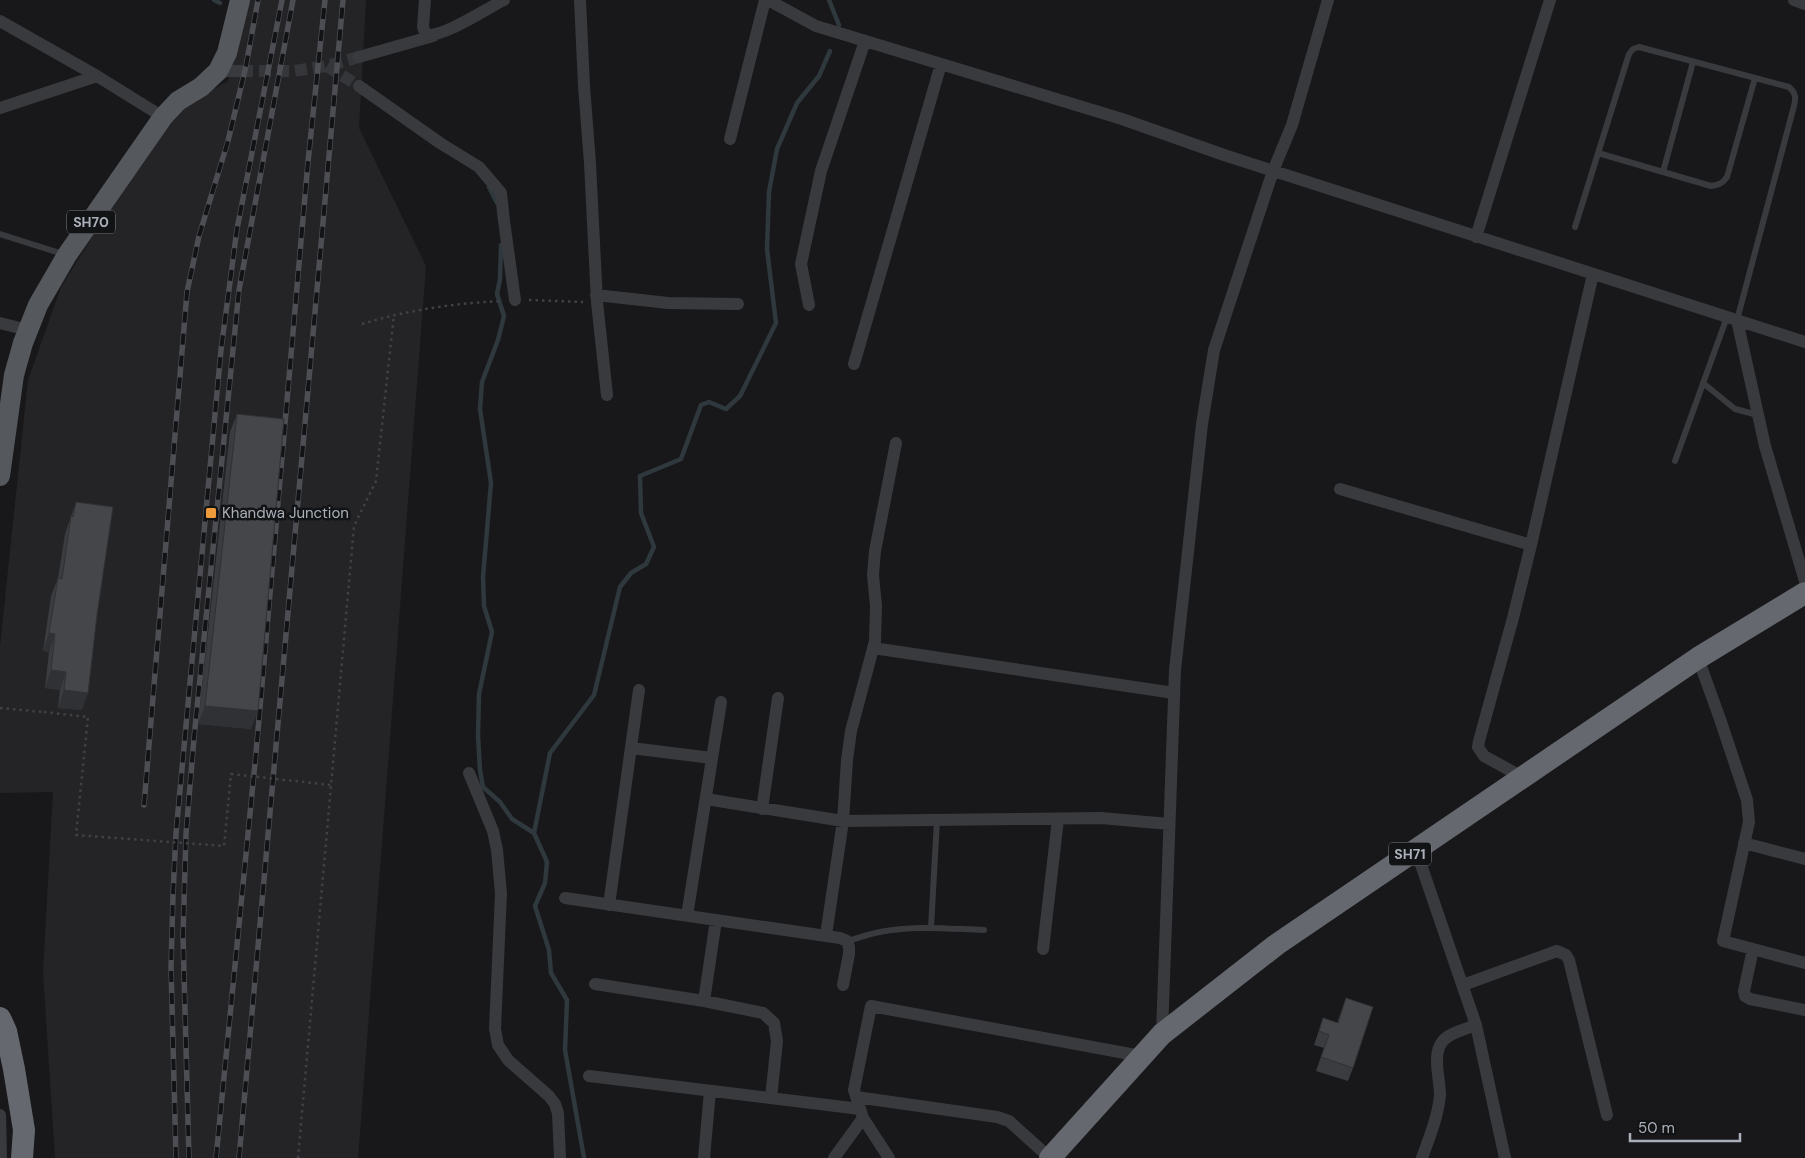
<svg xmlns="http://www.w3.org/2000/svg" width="1805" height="1158" font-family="'DM Sans',sans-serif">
	<rect width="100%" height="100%" fill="#18181a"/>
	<!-- built -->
	<path fill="#242427" d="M246,0H366L359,128L426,266L358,1158H55L43,972L53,792L0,793V646L28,380L61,287L113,203L183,106L228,81Z"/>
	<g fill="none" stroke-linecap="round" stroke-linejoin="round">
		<!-- stream -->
		<path stroke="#2e383d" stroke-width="4.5" d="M214,0L220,3
			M829,0L839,25
			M489,187L497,203
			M501,245L500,279L497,294L504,316L498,340L482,382L480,409L491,483L483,577L484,606L492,632L479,694L478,736L480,770L483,787L500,802L512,819L534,833
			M584,1158L565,1050L567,1000L551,973L549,950L535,906L545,883L547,862L534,833L550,753L594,695L620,587L631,573L646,564L654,547L641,513L640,476L681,459L701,405L709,402L726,409L740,396L776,323L767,249L769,192L777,149L797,103L819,76L830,51"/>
		<!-- street-tunnel -->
		<path stroke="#35363a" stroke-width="12" stroke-dasharray="12 6" stroke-linecap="butt" d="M327,66L359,86
			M241,71H294L327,66L359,57"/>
		<!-- path -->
		<path stroke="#3f4145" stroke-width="2.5" stroke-dasharray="2.5 4" stroke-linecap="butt" d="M529,300L583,302
			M362,324C407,310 456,303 503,301
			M0,708L44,712
			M298,1158L354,526L376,481L394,314"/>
		<!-- lane -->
		<path stroke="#393a3e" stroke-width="6" d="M1598,153L1711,186C1719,185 1723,183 1727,177L1755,78
			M1663,172L1693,62
			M1575,227L1629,54L1633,49L1639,47L1789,87C1796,93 1796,98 1794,106L1737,320
			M0,234L63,254
			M1703,383L1735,409L1758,415
			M1675,461L1727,317
			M931,928L937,820
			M847,941C858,938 869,934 880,932C914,925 950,929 984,930"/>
		<!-- street -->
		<path stroke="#393a3e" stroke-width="12" d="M425,0L423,27L426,35C444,37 486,9 504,0
			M580,0L584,86L590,163L597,302L607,395
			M768,0L816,26L1122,119L1224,155L1805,342
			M1794,0L1805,4
			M0,21L97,76L163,117
			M359,57L433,36
			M218,71H241
			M359,86L440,143L479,167L501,193L504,221L515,300
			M0,108L97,76
			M730,139L765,0
			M1476,237L1550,0
			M596,295L668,303L738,304
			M809,305L801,264L821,171L865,41
			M1737,320L1765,446L1805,581
			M0,323L28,330
			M854,364L941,64
			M1340,489L1531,545
			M873,648L1174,693
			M1698,658L1720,719L1747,800L1749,822L1723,941L1805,963
			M631,748L712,758
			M469,773L493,831L497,850L501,893L495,1029L498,1045L508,1060L549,1096L555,1104L558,1113L560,1158
			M1524,778L1484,756L1478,747L1479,741L1513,618L1531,545L1593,274
			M706,799L843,821L1101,818L1169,824
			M762,809L778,698
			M1744,843L1805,859
			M1416,850L1476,1025L1505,1158
			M565,898L840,938L847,941L849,947V954L843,985
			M609,905L639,690
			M687,916L721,702
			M826,935L843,821L847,760L851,731L875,641L876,606L873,575L875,551L896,443
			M1043,949L1058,819
			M1753,949L1744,991L1745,996L1750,999L1805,1010
			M595,984L704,1001L763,1013L774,1023L777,1041L771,1098
			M1463,985L1557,951L1566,955L1569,960L1607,1115
			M704,1001L716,920
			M1162,1034L1175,670L1202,424L1214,350L1273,171L1292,125L1328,0
			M589,1076L860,1109
			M856,1097L997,1117L1009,1121L1050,1158
			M0,1115L1,1158
			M704,1158L710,1091
			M834,1158L863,1118
			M889,1158L863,1118L854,1090L871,1006L1141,1056
			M1422,1158C1429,1138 1438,1117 1440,1095C1440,1079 1432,1055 1442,1042C1448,1033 1466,1029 1476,1025"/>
		<!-- primary -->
		<path stroke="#55585d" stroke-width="20" d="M0,476L14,375L23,343L38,305L67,255L163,117L178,101L201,87L218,71L227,53L240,0"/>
		<!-- highway -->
		<path stroke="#65696f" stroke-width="22" d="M0,1018L6,1031L14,1069L24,1130L22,1158
			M1050,1158L1162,1034L1276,945L1698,658L1805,593"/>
		<!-- rail casing -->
		<g stroke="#4c4e53" stroke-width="5.5">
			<path id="rail" d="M144,805L187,292L199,236L228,141L246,66L258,0
				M176,1158L171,967L173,895L176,833L221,350L237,229L282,0
				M189,1158L183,936L186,834L194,738L239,290L293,0
				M216,1158L256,753L308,162L325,0
				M239,1158L343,0"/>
		</g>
		<!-- rail -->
		<use href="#rail" stroke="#121315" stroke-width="4" stroke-dasharray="11" stroke-linecap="butt"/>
		<!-- path-bridge -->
		<path stroke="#3f4145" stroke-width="2.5" stroke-dasharray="2.5 4" stroke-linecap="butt" d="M44,712L88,717L76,835L224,846L231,774L331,785"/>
	</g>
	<!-- wall -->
	<path fill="#3a3c40" d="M237,414L251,729L198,724L230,432Z
		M76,502L82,710L58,708L60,690L45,688L49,652L43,651L51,596L58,578L65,534Z
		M1346,998L1353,1068L1348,1081L1316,1071L1324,1048L1314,1045L1323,1018L1337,1023Z"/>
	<!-- shaded-wall -->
	<path fill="#303134" d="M49,633L55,634L49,652L43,651Z
		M51,670L66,672L60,690L45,688Z
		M64,690L88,693L82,710L58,708Z
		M205,706L258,711L251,729L198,724Z"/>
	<!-- building -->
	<path fill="#44464a" stroke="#303134" d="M237,414L284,419L258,711L205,706Z
		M76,502L113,507L97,615L88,693L64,690L66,672L51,670L55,634L49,633L58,578L62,579L71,516L73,517Z
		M1346,998L1373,1007L1353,1068L1321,1057L1329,1035L1319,1031L1323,1018L1338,1023Z"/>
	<!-- markers -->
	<rect fill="#ee9c3b" stroke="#121315" stroke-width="2" x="205" y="507" width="12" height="12" rx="2.5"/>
	<g text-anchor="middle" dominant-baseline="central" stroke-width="5" stroke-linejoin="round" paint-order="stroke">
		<!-- shield labels -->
		<g fill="#121315" stroke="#7c8188" stroke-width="1">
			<rect x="67" y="210.5" width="48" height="23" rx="4"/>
			<rect x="1389" y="842.5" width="42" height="23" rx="4"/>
		</g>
		<g font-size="14" font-weight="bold" fill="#aab0b9">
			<text x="91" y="222">SH70</text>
			<text x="1410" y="854">SH71</text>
		</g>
		<!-- poi labels -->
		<g font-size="15" fill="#aab0b9" stroke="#121315" text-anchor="start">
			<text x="222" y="513">Khandwa Junction</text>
		</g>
	</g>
	<!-- scale -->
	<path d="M1630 1133v8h110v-8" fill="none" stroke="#aab0b9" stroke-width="2.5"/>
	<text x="1638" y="1133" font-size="15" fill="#aab0b9" stroke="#121315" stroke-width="4" paint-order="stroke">50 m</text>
</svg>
